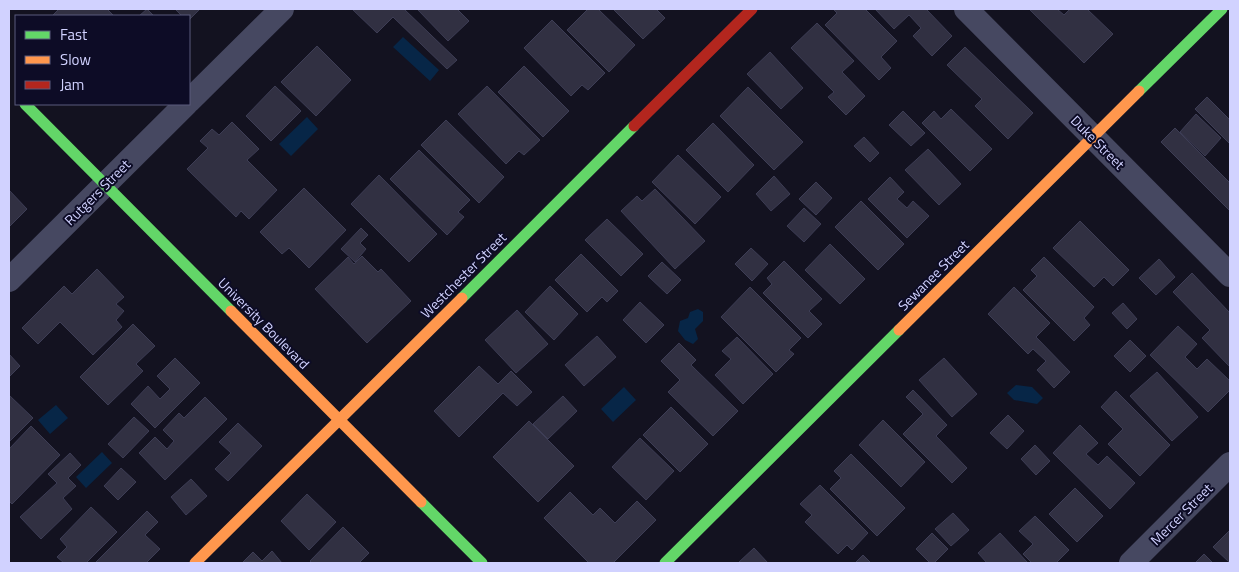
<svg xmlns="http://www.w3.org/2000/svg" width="1239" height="572" font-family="'Titillium Web',sans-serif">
	<rect width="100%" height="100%" fill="#131220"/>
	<!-- water -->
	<path fill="#072647" d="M403,37L439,70L430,81L393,47Z
		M307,117L318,129L291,156L279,144Z
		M698,309L703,312V321L695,329L698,339L693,344L685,340L678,331L680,321L688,318L690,312Z
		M1016,385L1032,387L1043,398L1037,404L1014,400L1007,393Z
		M624,387L636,400L613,422L601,409Z
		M56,405L68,418L50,434L38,420Z
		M102,452L112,463L86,488L76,477Z"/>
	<!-- building -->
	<path fill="#313042" stroke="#3d3d55" d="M59,9H107L114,16H52Z
		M147,9L154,16H139Z
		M175,9H200L189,20V16H182Z
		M352,9H404L457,60L447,69L393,17L377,33Z
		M417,9H457L469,21L448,41Z
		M588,9H598L635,45L609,72L567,30Z
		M613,9H656L665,18L643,39Z
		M833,9H865L897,41L881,57L891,68L879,80L825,25L837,13Z
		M875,9H926L952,36L932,56L913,36L921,28L909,15L894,29Z
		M1029,9H1057L1064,15L1070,9H1087L1113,34L1084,63Z
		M552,20L605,73L588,90L582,85L571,96L524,48Z
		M817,23L854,61L842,72L865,96L846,115L828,97L834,92L791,48Z
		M317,46L351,80L316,116L281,82Z
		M965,47L1033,113L1008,139L975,106L982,99L947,65Z
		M770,52L803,88L781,109L747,74Z
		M524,66L569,111L543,137L498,92Z
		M275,86L301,111L271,141L246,116Z
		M487,86L540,140L524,155L519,151L506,164L458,114Z
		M748,87L803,142L774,170L720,116Z
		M1207,97L1230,120V144L1195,109Z
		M951,109L992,149L970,171L922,123L934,111L941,119Z
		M903,111L925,133L911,146L889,125Z
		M1196,114L1221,138L1205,156L1180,132Z
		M446,120L504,177L479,203L421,145Z
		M232,122L259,149L247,160L277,190L249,219L241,211L236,217L187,169L208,148L200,141L212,129L219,135Z
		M713,123L754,165L728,192L686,150Z
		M1175,128L1230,183V211L1161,142Z
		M864,137L879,153L870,162L854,146Z
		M928,149L961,184L939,205L905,170Z
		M419,150L470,200L458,212L464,217L447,235L390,179Z
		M678,155L721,197L695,224L652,182Z
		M379,175L437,234L409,262L351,204Z
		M774,176L790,194L771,211L756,194Z
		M890,177L904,192L897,199L907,208L913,201L929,216L907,238L868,199Z
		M816,182L832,198L816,215L799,199Z
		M304,188L346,230L309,268L289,248L282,254L260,232Z
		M655,189L705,241L675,269L621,211L637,196L642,201Z
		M9,190L27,209L9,227Z
		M861,201L904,244L878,270L835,227Z
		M804,208L821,224L804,242L787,226Z
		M607,219L643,254L621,276L585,240Z
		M1080,221L1129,270L1113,286L1104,277L1094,287L1053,248Z
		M361,228L368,235L360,243L366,249L355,262L341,249Z
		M830,244L865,279L840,304L805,270Z
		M751,248L768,264L752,281L735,264Z
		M581,254L618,291L607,302L602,297L587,312L555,280Z
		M362,256L378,272L381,269L411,301L367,343L315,289L348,257L354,264Z
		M1044,257L1094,307L1084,318L1090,325L1074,341L1023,290L1037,276L1031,270Z
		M1159,259L1175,277L1156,295L1139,278Z
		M784,261L822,299L809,311L822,324L808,338L763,293L772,284L767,278Z
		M662,262L681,280L667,294L648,276Z
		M97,269L124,297L116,304L124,311L116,320L122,327L93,355L60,322L38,344L22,328L64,286L72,294Z
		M1192,273L1230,313V367L1202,338L1210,330L1173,292Z
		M550,286L578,314L554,340L525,312Z
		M750,287L801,338L789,350L794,354L776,372L721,317Z
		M1014,287L1050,323L1036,337L1070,372L1054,388L1037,370L1046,361L1033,349L1028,354L988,314Z
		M640,302L664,325L646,343L623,320Z
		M1123,303L1137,319L1127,329L1112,313Z
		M517,310L548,344L516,373L485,340Z
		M133,324L155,346L136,364L143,371L108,405L80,377Z
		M1178,326L1197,344L1185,357L1197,369L1207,359L1230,381V390L1208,412L1150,355Z
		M597,336L616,357L584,386L565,365Z
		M737,337L773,374L743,404L715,375L731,359L722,351Z
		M1130,340L1146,356L1130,372L1114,356Z
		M679,343L696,360L691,365L738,411L713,436L668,392L680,380L661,361Z
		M9,354L20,366L9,377Z
		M175,358L200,383L155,428L131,404L148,386L160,399L170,389L157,376Z
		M944,358L977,394L952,417L919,380Z
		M479,366L498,384L511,371L532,392L517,406L503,393L459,437L434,411Z
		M1157,372L1198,417L1172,441L1130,396Z
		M913,390L947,425L936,436L967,468L952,483L903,434L923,414L906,397Z
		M1116,391L1170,445L1140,476L1108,444L1123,429L1101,407Z
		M9,395L33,418L9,442Z
		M563,396L577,411L548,439L533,424Z
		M205,397L227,419L165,480L139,453L155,437L167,449L174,441L163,430L179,413L184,418Z
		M671,407L708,444L680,472L643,435Z
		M1008,415L1024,431L1007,449L990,433Z
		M134,417L149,431L123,458L108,444Z
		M883,420L925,462L901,487L859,445Z
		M529,421L574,466L538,502L493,457Z
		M238,423L262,446L228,481L215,469L231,453L219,442Z
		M1080,425L1098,443L1086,454L1098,465L1107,456L1135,483L1110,509L1053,453Z
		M31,426L60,455L12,504L9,501V449Z
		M640,438L674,471L646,500L612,467Z
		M1035,445L1050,461L1036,475L1021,459Z
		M70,453L81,465L68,478L76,486L63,498L72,509L41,539L20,517L57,483L48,474Z
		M851,454L905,508L877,536L830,489L841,478L834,471Z
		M121,468L136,482L118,500L104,486Z
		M191,479L207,496L186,515L171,497Z
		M820,485L868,533L852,550L847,545L838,554L805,522L812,515L800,504Z
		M1075,488L1103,516L1077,542L1049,514Z
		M570,492L593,515L600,508L615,523L637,501L656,520L613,563H589L544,518Z
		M307,494L336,522L309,550L281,521Z
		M91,507L117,532L86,563H64L57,557L67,547L60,539Z
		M147,511L158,522L145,535L160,549L146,563H95Z
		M953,513L969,530L951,546L935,529Z
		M1035,516L1069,550L1056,563H1032L1023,554L1033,544L1019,531Z
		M343,527L369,553L359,563H312L310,561Z
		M1230,530V563L1213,547Z
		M932,533L948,549L934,563H930L916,549Z
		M1000,533L1028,563H987L978,553Z
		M754,548L768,563H738Z
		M272,551L282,563L243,562L253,552L262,561Z
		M1204,554L1213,563H1195Z
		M863,555L871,563H855Z"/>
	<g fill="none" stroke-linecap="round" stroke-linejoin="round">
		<!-- street -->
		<path stroke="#464861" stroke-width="24" d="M966,9L1230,275
			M189,101L282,9
			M9,280L186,104
			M1131,563L1230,464"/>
		<!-- fast -->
		<path stroke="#63d668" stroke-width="11" d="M1139,91L1222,9
			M25,104L231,311
			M462,298L634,126
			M421,502L482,563
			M665,563L899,330"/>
		<!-- slow -->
		<path stroke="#ff974d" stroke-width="11" d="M231,311L421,502
			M899,330L1139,91
			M195,563L462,298"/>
		<!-- jam -->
		<path stroke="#b3261e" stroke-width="11" d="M634,126L752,9"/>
	</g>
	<g text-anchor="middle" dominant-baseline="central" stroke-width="4" stroke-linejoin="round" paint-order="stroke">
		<!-- street labels -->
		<g font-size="14" fill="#d1d2ff" stroke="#0d0c26">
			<text transform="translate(1098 142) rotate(45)">Duke Street</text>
			<text transform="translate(97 192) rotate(-45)">Rutgers Street</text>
			<text transform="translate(463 275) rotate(-45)">Westchester Street</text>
			<text transform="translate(933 275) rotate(-45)">Sewanee Street</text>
			<text transform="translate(264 323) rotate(45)">University Boulevard</text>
			<text transform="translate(1181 514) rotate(-45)">Mercer Street</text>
		</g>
	</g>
	<!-- border -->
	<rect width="1239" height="572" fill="none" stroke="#d1d2ff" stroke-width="20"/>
	<!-- legend -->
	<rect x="15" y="15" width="175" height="90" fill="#0d0c26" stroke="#5b5b7d"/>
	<rect x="25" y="31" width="25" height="8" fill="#63d668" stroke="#5b5b7d"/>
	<text x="60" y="40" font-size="15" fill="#d1d2ff">Fast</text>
	<rect x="25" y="56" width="25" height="8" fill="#ff974d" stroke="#5b5b7d"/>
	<text x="60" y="65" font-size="15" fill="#d1d2ff">Slow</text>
	<rect x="25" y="81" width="25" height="8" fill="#b3261e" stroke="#5b5b7d"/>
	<text x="60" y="90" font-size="15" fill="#d1d2ff">Jam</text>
</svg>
